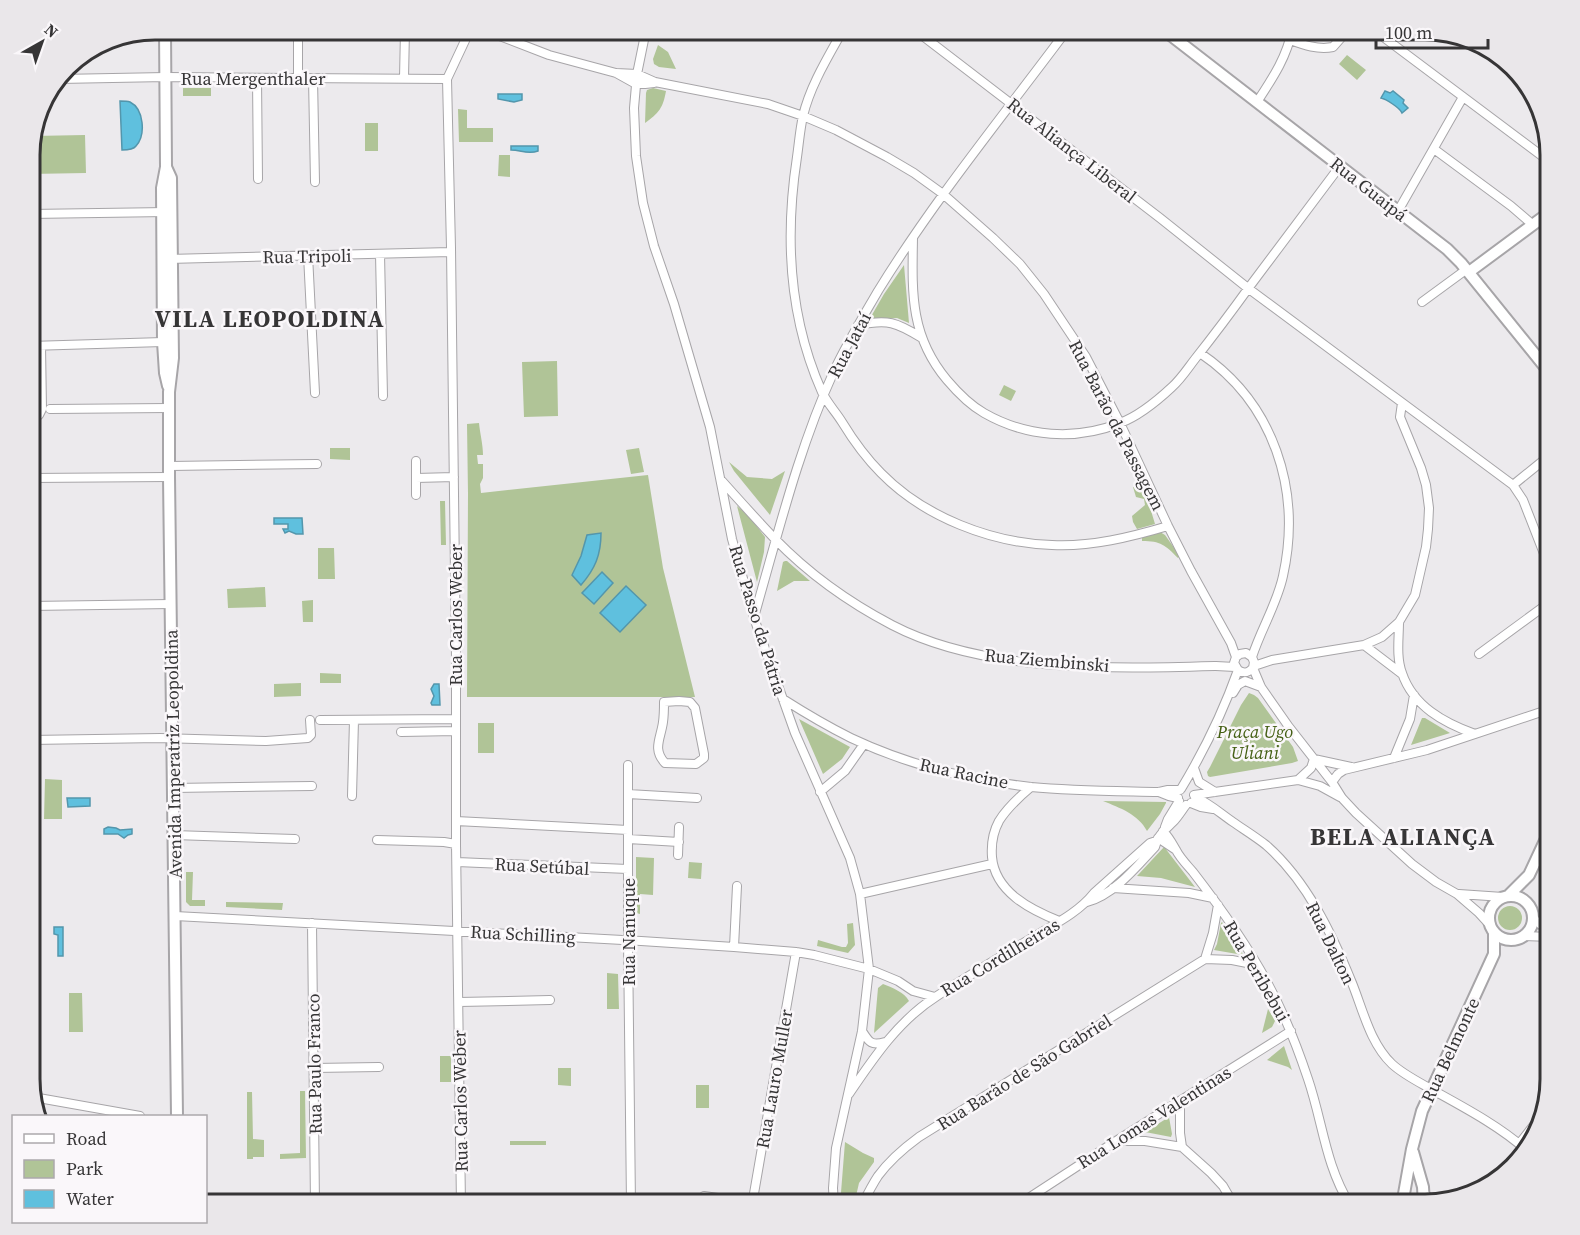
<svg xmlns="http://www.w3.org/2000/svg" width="1580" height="1235" font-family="'Source Serif 4',serif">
	<rect width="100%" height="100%" fill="#eceaed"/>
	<!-- green -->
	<path fill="#b0c497" d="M1302,30H1337L1330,39L1318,40L1302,35Z
		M658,45L668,52L676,69L659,67L654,64L653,59Z
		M1347,55L1366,70L1357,80L1339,64Z
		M183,88H211V96H183Z
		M653,88L666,91C663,108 659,113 645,123L646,93L647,90Z
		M458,109L467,110V128H493V142H459Z
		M365,123H378V151H365Z
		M85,135L86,173L30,174V147L33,136Z
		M499,155H510V177L498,176Z
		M904,265L909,323L897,318L869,320L884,294Z
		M557,361L558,416L524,417L522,362Z
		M1004,385L1016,391L1011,401L999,395Z
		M479,423C480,434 483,444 483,455H477L478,464H483V478L480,484L481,493L648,475L663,568L695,697H467L468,494L467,424Z
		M330,448H350V460L330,459Z
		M639,448L644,472L631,474L626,450Z
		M729,462L747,477L772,479L785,471L770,515L734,471Z
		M1143,484L1155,524L1137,529L1133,522L1132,516L1145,505L1144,499L1136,497L1133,487Z
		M440,501H445L446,545H441Z
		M737,506L749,516L765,537L764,552L757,582Z
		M1160,532L1165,535L1180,556L1178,558C1165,545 1161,541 1142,541V536Z
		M318,548H334L335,579H318Z
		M785,561H787L810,581H794L777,591L783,562Z
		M265,587L266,607L228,608L227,589Z
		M313,600V622H303L302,601Z
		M320,673L341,674V683H320Z
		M301,683V696L274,697V684Z
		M1249,693L1254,695L1258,698L1293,747L1298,761L1292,763L1210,777L1208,776L1207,772L1210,767L1241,705Z
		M1422,718H1425L1450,733L1411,745Z
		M799,719L850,747L842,759L823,774Z
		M478,723H494V753H478Z
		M45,779L62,780V819H44Z
		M1103,801L1166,802V803L1160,814L1147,831C1138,814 1120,808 1103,801Z
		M1164,847L1165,848L1195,887L1161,878L1137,876Z
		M636,857L654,858L653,895L640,894V914L636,913Z
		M689,862L702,863L701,879L688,878Z
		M186,872H193L192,900H205V906H190L186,902Z
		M226,902L283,903L282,910L226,907Z
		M1498 918a12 12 0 1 1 24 0a12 12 0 1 1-24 0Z
		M1222,922L1243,954V955L1214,950L1217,944L1221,923Z
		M853,923L855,945L848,953L817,946L818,940L842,947H846L848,943L847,924Z
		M607,973L618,974L619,1009H607Z
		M883,984C893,988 904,992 909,1001L874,1033L878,988Z
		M69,993H82L83,1032H69Z
		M1268,1009L1275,1021L1272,1027L1262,1033Z
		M1284,1046L1292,1070L1288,1067L1267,1060Z
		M440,1056H451V1082H440Z
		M558,1068H571V1086L558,1085Z
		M696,1085H709V1108H696Z
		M300,1091H305L306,1158L280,1159V1154L300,1153Z
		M247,1092H252L253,1139L264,1140V1157H253V1159H247Z
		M1169,1117L1172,1134L1171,1137L1145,1132Z
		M510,1141H546V1145H510Z
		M845,1142L863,1153L874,1158V1162L859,1183L854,1205H840Z
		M1235,1193C1244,1193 1253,1198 1259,1205H1241Z"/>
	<!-- water -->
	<path fill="#5fc0de" stroke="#5396ac" stroke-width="1.5" d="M1385,91L1390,93L1393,91L1404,100L1403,103L1408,108L1402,113C1400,108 1386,99 1381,98Z
		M498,94H522V100L514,102L498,99Z
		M120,101C123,101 127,101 130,102C144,109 146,135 136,146C133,150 127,150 122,150Z
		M511,146H538V151C528,155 521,150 511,150Z
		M274,518H302L303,534H296L289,531L285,533L283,529H288V524H274Z
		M601,533C601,555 595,569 581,585L572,575L581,556L587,535Z
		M602,572L613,583L594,604L582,593Z
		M626,586L646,605L620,632L600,613Z
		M434,684H439L440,705H432L431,703L434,696L431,689Z
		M67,798H90V806L68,807Z
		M108,827L116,828L120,830L132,829V834L128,835L124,838L118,834H104V829Z
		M54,927H63V956H58V935L54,934Z"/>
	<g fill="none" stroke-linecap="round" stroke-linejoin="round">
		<!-- street casing -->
		<g stroke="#a7a5a8" stroke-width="10">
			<path id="street" d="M298,30V78
				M484,30L549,55L616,73L634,83L645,84L654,83
				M646,30L637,74L634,108L636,156L643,203L654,246L674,304L710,427L732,539L754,618L795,733L850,858L860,894L869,969L862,1031L836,1148L833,1188L834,1205
				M843,30C828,57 810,86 803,116C800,129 799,143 797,157C785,235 789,318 822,392C827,403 836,412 842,422C853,440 866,458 881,473C924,517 991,543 1052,545C1091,547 1131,537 1168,526
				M915,30L1160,218L1249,289L1513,485L1523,500L1550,569
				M1374,30L1550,162
				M1290,40C1304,45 1318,50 1333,47L1348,30
				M616,73L637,74L655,82L768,104L803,116L836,130L887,157L914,173L943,194L993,238L1020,264L1044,294L1086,357L1120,423L1168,526L1191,571L1231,643L1236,657
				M313,78L315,182
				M404,78L405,30
				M59,79L166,77L447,79
				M257,79L258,179
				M1257,102C1272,79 1287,57 1292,30
				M1434,149L1511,206L1532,224
				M1398,211L1463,97
				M30,214L167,212
				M913,238C912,293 910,336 947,380C958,393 970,405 984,413C1026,437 1075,441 1120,423C1139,416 1157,401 1172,387C1181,379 1188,368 1195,359C1214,335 1232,311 1250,286C1280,246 1310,206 1340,166
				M380,254L383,396
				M308,255L315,393
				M168,259L451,252
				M1422,302L1467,269
				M858,325C888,319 896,322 922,338
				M30,346L163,342
				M1200,353C1274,403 1302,490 1283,576C1277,604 1261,629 1252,657
				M50,409L169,408
				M30,416L39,415L42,409L41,346
				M416,461V495
				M170,466L317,464
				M30,478L169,477
				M416,478L454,477
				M722,481C739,500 757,520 775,539C808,573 850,603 892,625C984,673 1114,669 1216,666L1235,667
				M1513,485L1550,455
				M30,606L171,604
				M754,617C778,534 798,450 834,371C847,343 863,317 878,291C934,200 1003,116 1067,30
				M1399,622C1399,638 1396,657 1402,673C1413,706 1444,723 1475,734
				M1364,645L1402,674
				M1479,654L1550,602
				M1254,666L1272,660L1364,645L1382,637L1399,622L1415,595L1426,547L1428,529L1429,508L1426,485L1421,468L1400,417L1402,403
				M1253,668C1248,673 1244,674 1238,670L1234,663L1236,657L1240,654L1246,653L1252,657L1254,662L1253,668L1261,687L1289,727L1332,782L1342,798L1356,813L1412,864L1436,882L1457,894L1479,913L1490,925
				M1233,693L1238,685L1245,681L1261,687
				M783,699C805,713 827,726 851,738C906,764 969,780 1031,787C1074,791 1117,791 1159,792L1168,790H1180
				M679,701L690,702L695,708L704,754V758L696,764L665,763C652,749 661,738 663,722C664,715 664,709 664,702Z
				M320,720L456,719
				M401,732L456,731
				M30,740L160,738L266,741L308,738L311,735L310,720
				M1394,758L1410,719L1414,695
				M1314,759L1351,767
				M628,765V940L631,1205
				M1194,768L1199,782L1215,792
				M1298,780L1311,768L1314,759
				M1332,782L1338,774L1344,770L1427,750L1550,709
				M1031,787C1019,797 1007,808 999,821C993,832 991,844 992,857C995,892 1031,910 1059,921
				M173,788L312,786
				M1181,789C1204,751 1223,712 1238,670
				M820,792L845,771L864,744
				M1159,792L1169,796L1178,798
				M628,794L697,798
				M1194,795L1298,780L1320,786L1340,797
				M352,796L354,720
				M1195,797C1209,803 1220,813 1233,822C1243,829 1256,837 1266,845C1307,881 1332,934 1352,983C1363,1010 1370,1043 1392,1064C1405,1076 1423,1084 1438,1093C1467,1109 1502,1128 1526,1150
				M1191,803L1201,807L1213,809
				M456,821L628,830
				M1165,827L1168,819L1179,801
				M1163,831C1169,837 1172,843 1176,850C1180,858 1187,865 1193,872C1220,907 1246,943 1267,982C1284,1013 1297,1046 1308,1079C1323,1123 1325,1164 1350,1205
				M174,835L295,839
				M1158,838L1176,850
				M628,839L679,842
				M377,840L444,842L456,844
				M678,855L679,827
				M457,862L628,869
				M1113,888L1189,893L1213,898
				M860,894L992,864
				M1459,894L1503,897
				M1087,902C1115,894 1136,867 1155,847C1157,836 1165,830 1173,822C1178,817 1182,810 1186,805
				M175,916L641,941L734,947L796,952L814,955L869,969L898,981L913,991L935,997
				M1533,918L1550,933
				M312,923L315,1205
				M1524,936L1550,937
				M734,947L737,886
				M1205,959L1232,960L1257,965
				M459,1002L550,1000
				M862,1031C869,1042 871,1046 885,1042
				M314,1068L379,1067
				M849,1094C874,1057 899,1020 937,996C969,975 1002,956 1035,936C1055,924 1079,912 1094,893L1150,843L1156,841
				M33,1097L140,1116
				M1180,1102V1133L1182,1147L1211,1173L1223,1186L1234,1205
				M1118,1141H1145L1182,1147
				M1519,1144L1545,1111
				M1424,1193L1434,1203
				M704,1196L752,1203
				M461,1205L456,844V657L451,248L447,79L470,30
				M752,1205L796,952
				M862,1205C867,1195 872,1185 878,1176C889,1161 904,1148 919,1137L1205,959L1213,933L1218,905
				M1018,1205L1116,1141L1291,1031"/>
		</g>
		<!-- secondary casing -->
		<g stroke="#a7a5a8" stroke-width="14">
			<path id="secondary" d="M165,30L166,167L162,188L163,342L165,373L168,386
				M1164,30L1447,249L1461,263L1550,373
				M166,167L171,178L173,358L169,392V477L177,1116
				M1469,272L1550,212
				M1508,896L1529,875L1550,830
				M1489 918a22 22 0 1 1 44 0a22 22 0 1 1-44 0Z
				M1413,1152L1423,1187L1424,1205
				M1402,1205L1412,1149L1422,1111L1494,954V933"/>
		</g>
		<!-- street -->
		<use href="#street" stroke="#fff" stroke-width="8"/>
		<!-- secondary -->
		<use href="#secondary" stroke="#fff" stroke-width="10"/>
	</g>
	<g text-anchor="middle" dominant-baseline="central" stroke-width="5" stroke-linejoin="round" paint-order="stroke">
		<!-- street labels -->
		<g font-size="18" fill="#363536" stroke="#faf7fa">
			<text x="253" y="78">Rua Mergenthaler</text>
			<text transform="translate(1072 150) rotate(38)">Rua Aliança Liberal</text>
			<text transform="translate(1369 189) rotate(38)">Rua Guaipá</text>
			<text transform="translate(307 256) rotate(-1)">Rua Tripoli</text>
			<text transform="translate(849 345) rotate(-62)">Rua Jataí</text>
			<text transform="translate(1117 425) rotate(63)">Rua Barão da Passagem</text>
			<text transform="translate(455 615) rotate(-90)">Rua Carlos Weber</text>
			<text transform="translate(758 620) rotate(73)">Rua Passo da Pátria</text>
			<text transform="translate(1047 660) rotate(5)">Rua Ziembinski</text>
			<text transform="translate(173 754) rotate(-91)">Avenida Imperatriz Leopoldina</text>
			<text transform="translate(964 773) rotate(12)">Rua Racine</text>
			<text transform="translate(542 866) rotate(3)">Rua Setúbal</text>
			<text transform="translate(628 932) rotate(-90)">Rua Nanuque</text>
			<text transform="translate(523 934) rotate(3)">Rua Schilling</text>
			<text transform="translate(1331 943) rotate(64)">Rua Dalton</text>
			<text transform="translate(1000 957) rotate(-31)">Rua Cordilheiras</text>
			<text transform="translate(1257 971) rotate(60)">Rua Peribebui</text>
			<text transform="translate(1450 1050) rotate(-65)">Rua Belmonte</text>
			<text transform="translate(314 1064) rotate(-91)">Rua Paulo Franco</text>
			<text transform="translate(1024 1072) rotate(-32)">Rua Barão de São Gabriel</text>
			<text transform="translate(774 1079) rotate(-80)">Rua Lauro Muller</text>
			<text transform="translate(460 1101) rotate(-91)">Rua Carlos Weber</text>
			<text transform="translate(1154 1117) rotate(-32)">Rua Lomas Valentinas</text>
		</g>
		<!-- park labels -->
		<g font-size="18" font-style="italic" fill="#456015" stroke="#faf7fa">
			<text x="1255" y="731">Praça Ugo<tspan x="1255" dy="21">Uliani</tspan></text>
		</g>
		<!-- district labels -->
		<g font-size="24" font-weight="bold" letter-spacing="1.5" fill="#363536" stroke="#faf7fa">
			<text x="270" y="318">VILA LEOPOLDINA</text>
			<text x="1403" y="836">BELA ALIANÇA</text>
		</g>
	</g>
	<!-- crop -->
	<path d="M0 0H1580V1235H0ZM155 40H1425A115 115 0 0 1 1540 155V1079A115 115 0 0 1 1425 1194H155A115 115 0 0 1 40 1079V155A115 115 0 0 1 155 40Z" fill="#eae7ea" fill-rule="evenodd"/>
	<path fill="none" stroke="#363536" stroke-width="3" d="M155 40H1425A115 115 0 0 1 1540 155V1079A115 115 0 0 1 1425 1194H155A115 115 0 0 1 40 1079V155A115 115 0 0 1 155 40Z"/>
	<!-- legend -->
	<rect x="12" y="1115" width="195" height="108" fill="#faf7fa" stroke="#aca9ac" stroke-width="1.5"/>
	<rect x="24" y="1134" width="30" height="9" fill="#ffffff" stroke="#aca9ac" stroke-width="1.5"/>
	<text x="66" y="1145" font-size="18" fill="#363536">Road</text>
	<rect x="24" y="1160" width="30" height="18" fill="#b0c497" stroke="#aca9ac" stroke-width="1.5"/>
	<text x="66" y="1175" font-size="18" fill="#363536">Park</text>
	<rect x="24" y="1190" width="30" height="18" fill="#5fc0de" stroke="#aca9ac" stroke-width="1.5"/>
	<text x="66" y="1205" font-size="18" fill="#363536">Water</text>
	<!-- north arrow -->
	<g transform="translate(42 42) rotate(40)" stroke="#faf7fa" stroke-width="4.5" paint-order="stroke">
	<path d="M0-4.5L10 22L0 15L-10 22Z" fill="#363536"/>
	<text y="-9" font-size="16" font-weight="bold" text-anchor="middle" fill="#363536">N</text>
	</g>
	<!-- scale -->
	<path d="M1376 39v9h112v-9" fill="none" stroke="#363536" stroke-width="3"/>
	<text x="1385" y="39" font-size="18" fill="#363536" stroke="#faf7fa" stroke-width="4.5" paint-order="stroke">100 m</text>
</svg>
